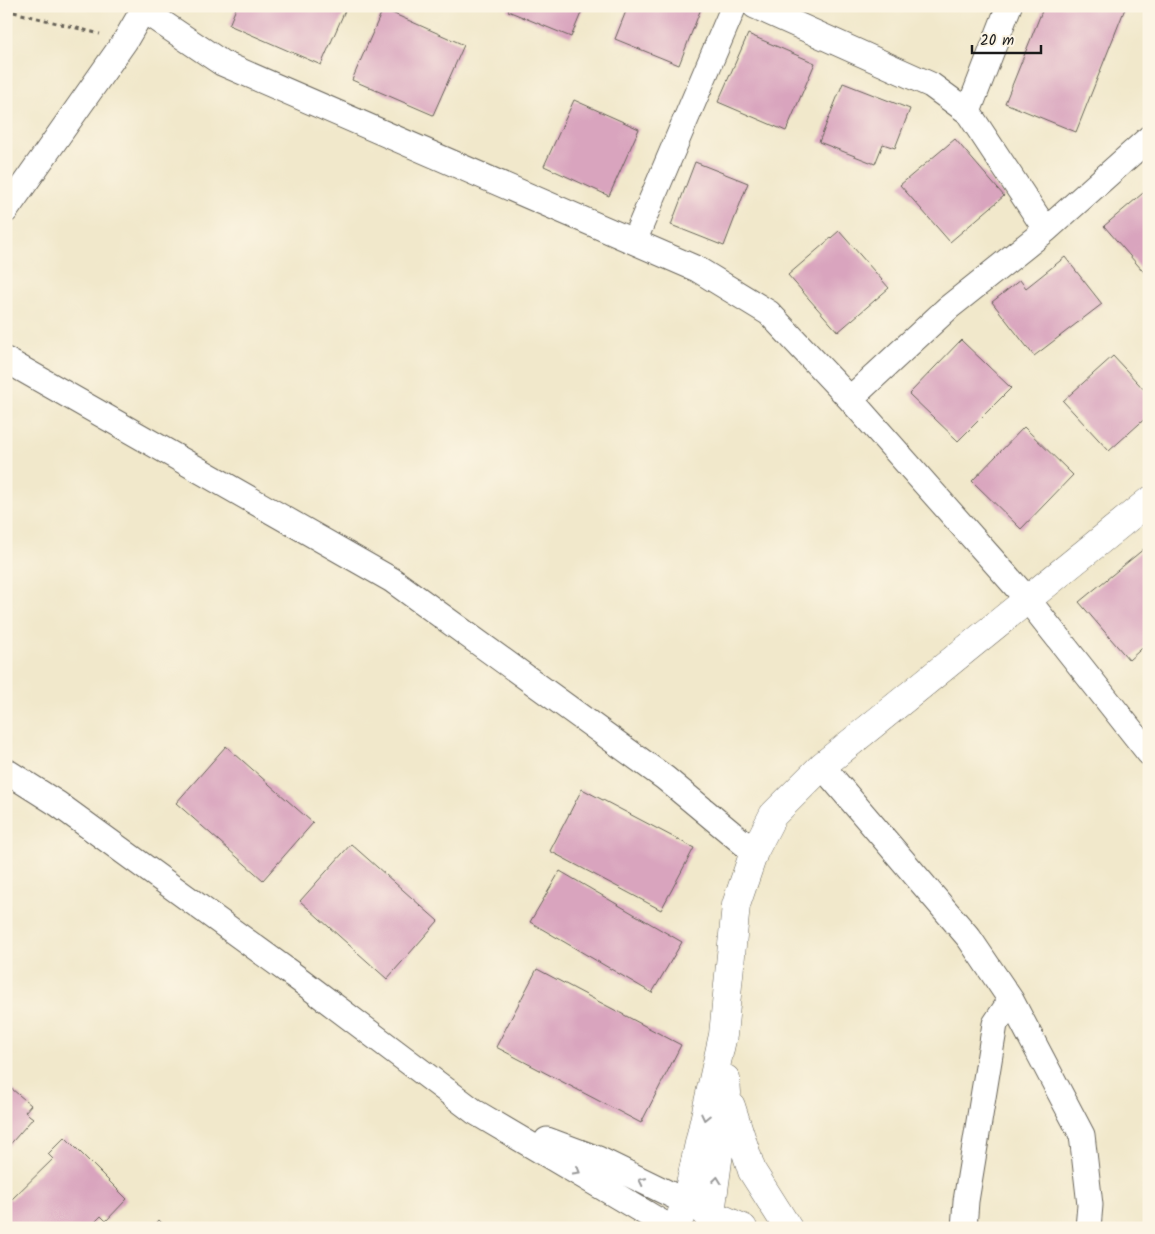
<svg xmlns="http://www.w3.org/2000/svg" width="1155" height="1234" font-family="Kalam,sans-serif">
	<rect width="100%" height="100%" fill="#fcf5e5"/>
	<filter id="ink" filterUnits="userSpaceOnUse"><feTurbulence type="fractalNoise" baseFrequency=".02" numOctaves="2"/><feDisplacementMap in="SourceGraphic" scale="10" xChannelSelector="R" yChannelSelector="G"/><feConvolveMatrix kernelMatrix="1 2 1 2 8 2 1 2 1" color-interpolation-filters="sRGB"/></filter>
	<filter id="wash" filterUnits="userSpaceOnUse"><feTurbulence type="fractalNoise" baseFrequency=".0096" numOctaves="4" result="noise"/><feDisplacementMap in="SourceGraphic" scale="20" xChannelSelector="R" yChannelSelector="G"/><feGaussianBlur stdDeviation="1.12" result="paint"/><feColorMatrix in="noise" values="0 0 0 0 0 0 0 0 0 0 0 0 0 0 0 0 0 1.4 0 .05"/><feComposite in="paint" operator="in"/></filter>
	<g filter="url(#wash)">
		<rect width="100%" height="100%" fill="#f1e8cb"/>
		<g id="blocks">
			<!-- building -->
			<path fill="#d9a4be" d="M237,6H347L321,65L229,25Z
				M510,6H584L571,37L508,11Z
				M628,6H702L679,65L615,39Z
				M1044,6H1126L1076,132L1005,103Z
				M383,9L464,45L433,115L352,80Z
				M748,34L815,63L786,131L718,102Z
				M843,83L910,109L895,148L883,144L875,164L819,142Z
				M574,100L639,129L609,196L544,166Z
				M955,139L1004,196L950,242L900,185Z
				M695,162L748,183L724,246L671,225Z
				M1149,188V278L1104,226Z
				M839,231L889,288L838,332L788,275Z
				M1065,257L1102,304L1034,356L992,302L1020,280L1026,288Z
				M961,340L1011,388L958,441L909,394Z
				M1113,356L1149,395V415L1109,451L1063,401Z
				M1024,427L1073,475L1021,529L972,481Z
				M1145,548L1149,552V642L1129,660L1079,602Z
				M226,746L313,823L263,880L176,803Z
				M582,789L694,848L661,910L550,851Z
				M351,844L438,921L387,979L300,901Z
				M560,871L682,942L652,993L530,922Z
				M537,969L681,1045L641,1123L496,1047Z
				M6,1084L31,1105L25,1112L33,1118L6,1149Z
				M65,1137L127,1199L106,1221L101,1216L89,1228H12L6,1222V1196L11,1200L53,1159L48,1154Z
				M159,1220L167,1228H152Z"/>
		</g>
	</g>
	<g filter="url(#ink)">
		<use href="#blocks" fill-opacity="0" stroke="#676359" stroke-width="1"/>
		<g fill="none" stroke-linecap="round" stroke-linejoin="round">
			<!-- minor casing -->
			<g stroke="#676359" stroke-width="27">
				<path id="minor" d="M144,6L143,10L222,63L697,269L769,313L850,399L1028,600L1149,753
					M755,6L931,85L968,112L1046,230
					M968,112L1009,6
					M6,210L125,41L143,10
					M634,241L734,6
					M6,360L392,580L665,778L754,852
					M850,399L948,308L1046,230L1149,138
					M822,766L969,938L1011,1000L1082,1135L1090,1205L1088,1228
					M6,771L58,804L300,980L475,1112L671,1228
					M547,1140L598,1159L686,1202
					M964,1228L966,1201L995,1024L1011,1000"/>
			</g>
			<!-- major casing -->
			<g stroke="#676359" stroke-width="29">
				<path id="major" d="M731,1106L752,1171L788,1228
					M696,1207L743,1228
					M676,1228L686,1202L723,1035L736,905L754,852L773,815L822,766L1149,501
					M709,1228L727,1093L726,1079"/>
			</g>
			<!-- path -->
			<path stroke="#676359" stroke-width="3" stroke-dasharray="4 4" stroke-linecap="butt" d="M6,10L100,34"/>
			<!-- minor -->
			<use href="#minor" stroke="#fff" stroke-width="25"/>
			<!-- major -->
			<use href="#major" stroke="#fff" stroke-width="28"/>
		</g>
		<!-- one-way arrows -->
		<defs><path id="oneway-chevron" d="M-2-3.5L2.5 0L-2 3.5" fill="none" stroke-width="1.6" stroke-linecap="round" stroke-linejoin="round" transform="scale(1.25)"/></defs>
		<g stroke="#999">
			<use href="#oneway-chevron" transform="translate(705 1117) rotate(103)"/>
			<use href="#oneway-chevron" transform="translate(577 1171) rotate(30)"/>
			<use href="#oneway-chevron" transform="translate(717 1180) rotate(-83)"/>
			<use href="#oneway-chevron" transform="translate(642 1181) rotate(-154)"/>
		</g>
	</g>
	<!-- margin -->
	<rect width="1155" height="1234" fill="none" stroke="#fcf5e5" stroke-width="25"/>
	<!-- scale -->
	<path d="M972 45v8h69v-8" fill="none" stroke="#1c1c1c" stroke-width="2.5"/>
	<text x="980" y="45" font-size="15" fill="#1c1c1c" stroke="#fcf5e5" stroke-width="4" paint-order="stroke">20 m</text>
</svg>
